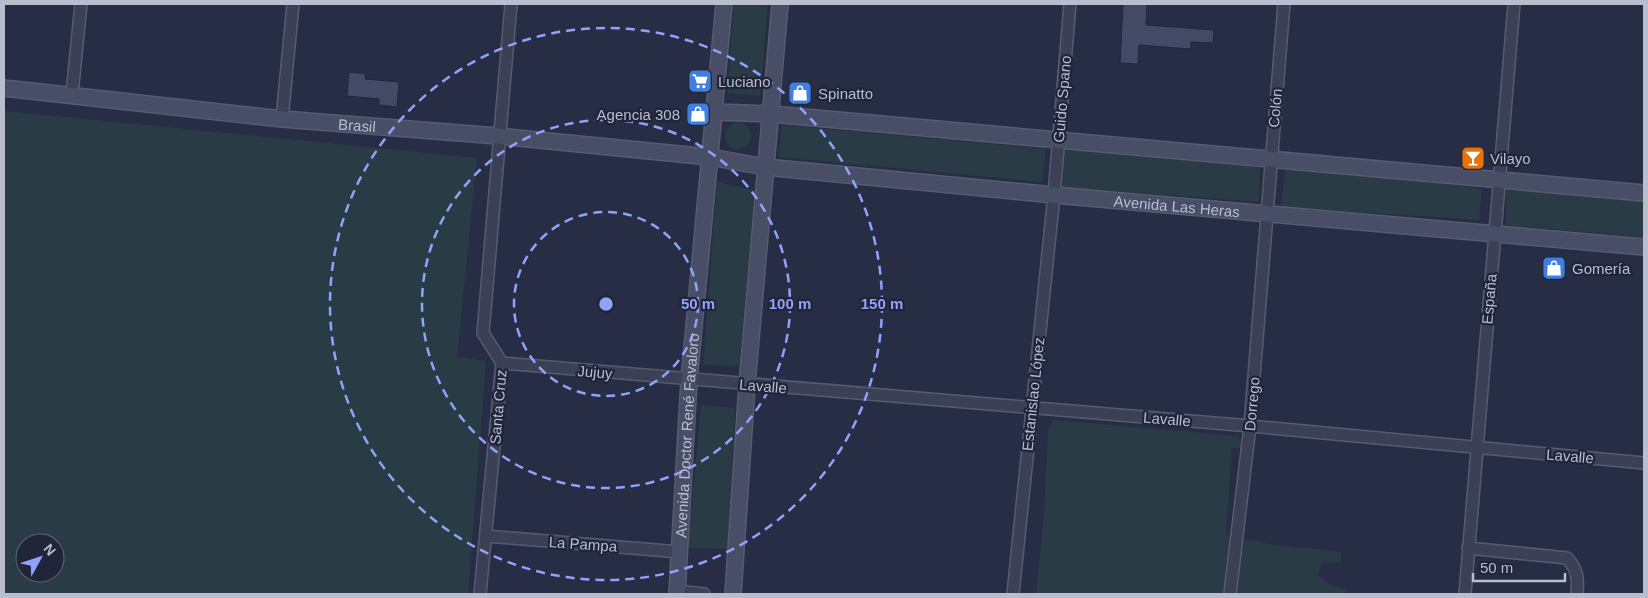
<svg xmlns="http://www.w3.org/2000/svg" width="1648" height="598" font-family="Helvetica,sans-serif">
	<rect width="100%" height="100%" fill="#272d45"/>
	<!-- green -->
	<path fill="#293c46" fill-rule="evenodd" d="M734,4H768L760,96L727,93Z
		M4,111L477,158L457,357L486,361L468,594H4ZM25,543H55V573H25Z
		M725 136a13 13 0 1 1 26 0a13 13 0 1 1-26 0Z
		M782,125L1046,149L1042,182L778,157Z
		M1064,149L1260,167L1259,202L1062,187Z
		M1286,162L1482,189L1479,220L1281,207Z
		M717,182L755,190L739,366L703,365Z
		M1506,189L1644,201V237L1506,225Z
		M701,405L735,408L727,549L688,548Z
		M1053,420L1238,436L1243,448H1232L1226,534L1268,544L1341,552V562L1322,563L1318,575L1330,584L1346,590L1343,594H1036L1044,515L1048,430Z"/>
	<!-- building -->
	<path fill="#444a65" stroke="#22273c" d="M1123,4H1147L1146,25L1214,30L1213,43L1191,42V49L1139,45L1138,64L1120,63Z
		M349,72L366,74L365,79L399,82L397,107L379,105V99L347,96Z"/>
	<g fill="none" stroke-linecap="round" stroke-linejoin="round">
		<!-- minor casing -->
		<g stroke="#575b6f" stroke-width="14">
			<path id="minor" d="M72,94L81,4
				M282,119L293,4
				M502,363L1250,426L1644,463
				M486,536L680,552
				M1468,548L1567,558C1578,570 1578,578 1577,594
				M677,591L704,594
				M480,594L502,363L483,333L511,4
				M1013,594L1054,195L1070,4
				M1230,594L1250,426L1284,4
				M1465,594L1514,4"/>
		</g>
		<!-- secondary casing -->
		<g stroke="#575b6f" stroke-width="18">
			<g id="secondary">
				<path id="s1" d="M4,88L282,119L498,136L710,157L765,167L1054,195L1644,247"/>
				<path d="M716,112L771,114L1644,193"/>
				<path id="s2" d="M677,594L689,380L724,4"/>
				<path d="M733,594L747,385L780,4"/>
			</g>
		</g>
		<!-- minor -->
		<use href="#minor" stroke="#3c4054" stroke-width="11"/>
		<!-- secondary -->
		<use href="#secondary" stroke="#494e67" stroke-width="15"/>
	</g>
	<!-- distance rings -->
	<g fill="none" stroke="#91a2fb" stroke-width="2.5" stroke-dasharray="9 6">
		<circle cx="606" cy="304" r="92"/>
		<circle cx="606" cy="304" r="184"/>
		<circle cx="606" cy="304" r="276"/>
	</g>
	<!-- icons -->
	<defs>
		<g id="supermarket-square" transform="scale(1.25)"><rect x="-9" y="-9" width="18" height="18" rx="4" fill="#3f7fe0" stroke="#20253a"/><path d="M-6-5.5h2.5l.6 2H6L4.5 2H-2.5L-4.4-4H-6ZM-1.5 3.2a1.3 1.3 0 1 0 .1 0ZM3 3.2a1.3 1.3 0 1 0 .1 0Z" fill="#fff"/></g>
		<g id="shop-square" transform="scale(1.25)"><rect x="-9" y="-9" width="18" height="18" rx="4" fill="#3f7fe0" stroke="#20253a"/><path d="M-5-2.5h2.3a2.7 3.5 0 0 1 5.4 0H5L5.5 6h-11ZM-1.5-2.5h3a1.5 2.3 0 0 0-3 0Z" fill="#fff"/></g>
		<g id="bar-square" transform="scale(1.25)"><rect x="-9" y="-9" width="18" height="18" rx="4" fill="#e8710a" stroke="#20253a"/><path d="M-6-5H6L.8 .8V4.5H3.5V6h-7V4.5H-.8V.8Z" fill="#fff"/></g>
	</defs>
	<g fill-rule="evenodd">
		<use href="#supermarket-square" x="700" y="81"/>
		<use href="#shop-square" x="800" y="93"/>
		<use href="#shop-square" x="698" y="114"/>
		<use href="#bar-square" x="1473" y="158"/>
		<use href="#shop-square" x="1554" y="268"/>
	</g>
	<g text-anchor="middle" dominant-baseline="central" stroke-width="4.5" stroke-linejoin="round" paint-order="stroke">
		<!-- poi labels -->
		<g font-size="15" fill="#b9bdce" stroke="#20253a" text-anchor="start">
			<text x="718" y="81">Luciano</text>
			<text x="818" y="93">Spinatto</text>
			<text x="680" y="114" text-anchor="end">Agencia 308</text>
			<text x="1490" y="158">Vilayo</text>
			<text x="1572" y="268">Gomería</text>
		</g>
		<!-- street labels -->
		<g font-size="15" fill="#b9bdce" stroke="#20253a">
			<text transform="translate(1062 99) rotate(-85)">Guido Spano</text>
			<text transform="translate(1275 108) rotate(-85)">Colón</text>
			<text stroke="none"><textPath href="#s1" startOffset="355">Brasil</textPath></text>
			<text stroke="none"><textPath href="#s1" startOffset="1179">Avenida Las Heras</textPath></text>
			<text transform="translate(1489 299) rotate(-85)">España</text>
			<text transform="translate(595 372) rotate(5)">Jujuy</text>
			<text transform="translate(763 386) rotate(5)">Lavalle</text>
			<text transform="translate(1033 394) rotate(-84)">Estanislao López</text>
			<text transform="translate(1252 404) rotate(-85)">Dorrego</text>
			<text transform="translate(498 407) rotate(-85)">Santa Cruz</text>
			<text transform="translate(1167 419) rotate(5)">Lavalle</text>
			<text stroke="none"><textPath href="#s2" startOffset="159">Avenida Doctor René Favaloro</textPath></text>
			<text transform="translate(1570 456) rotate(5)">Lavalle</text>
			<text transform="translate(583 544) rotate(4)">La Pampa</text>
		</g>
	</g>
	<circle cx="606" cy="304" r="8" fill="#91a2fb" stroke="#20253a" stroke-width="2.5"/>
	<g font-size="15" text-anchor="middle" font-weight="bold" fill="#91a2fb" stroke="#20253a" stroke-width="4.5" stroke-linejoin="round" paint-order="stroke">
		<text x="698" y="309">50 m</text>
		<text x="790" y="309">100 m</text>
		<text x="882" y="309">150 m</text>
	</g>
	<!-- border -->
	<rect width="1648" height="598" fill="none" stroke="#b9bdce" stroke-width="10"/>
	<!-- north arrow -->
	<g transform="translate(40 558) rotate(50)"><circle r="24" fill="#20253a" stroke="#5d6275"/>
	<path d="M0-4L9 19L0 12L-9 19Z" fill="#91a2fb"/>
	<text y="-8" font-size="14" font-weight="bold" text-anchor="middle" fill="#b9bdce">N</text>
	</g>
	<!-- scale -->
	<path d="M1473 573v8h92v-8" fill="none" stroke="#b9bdce" stroke-width="2.5"/>
	<text x="1480" y="573" font-size="15" fill="#b9bdce" stroke="#20253a" stroke-width="4" paint-order="stroke">50 m</text>
</svg>
